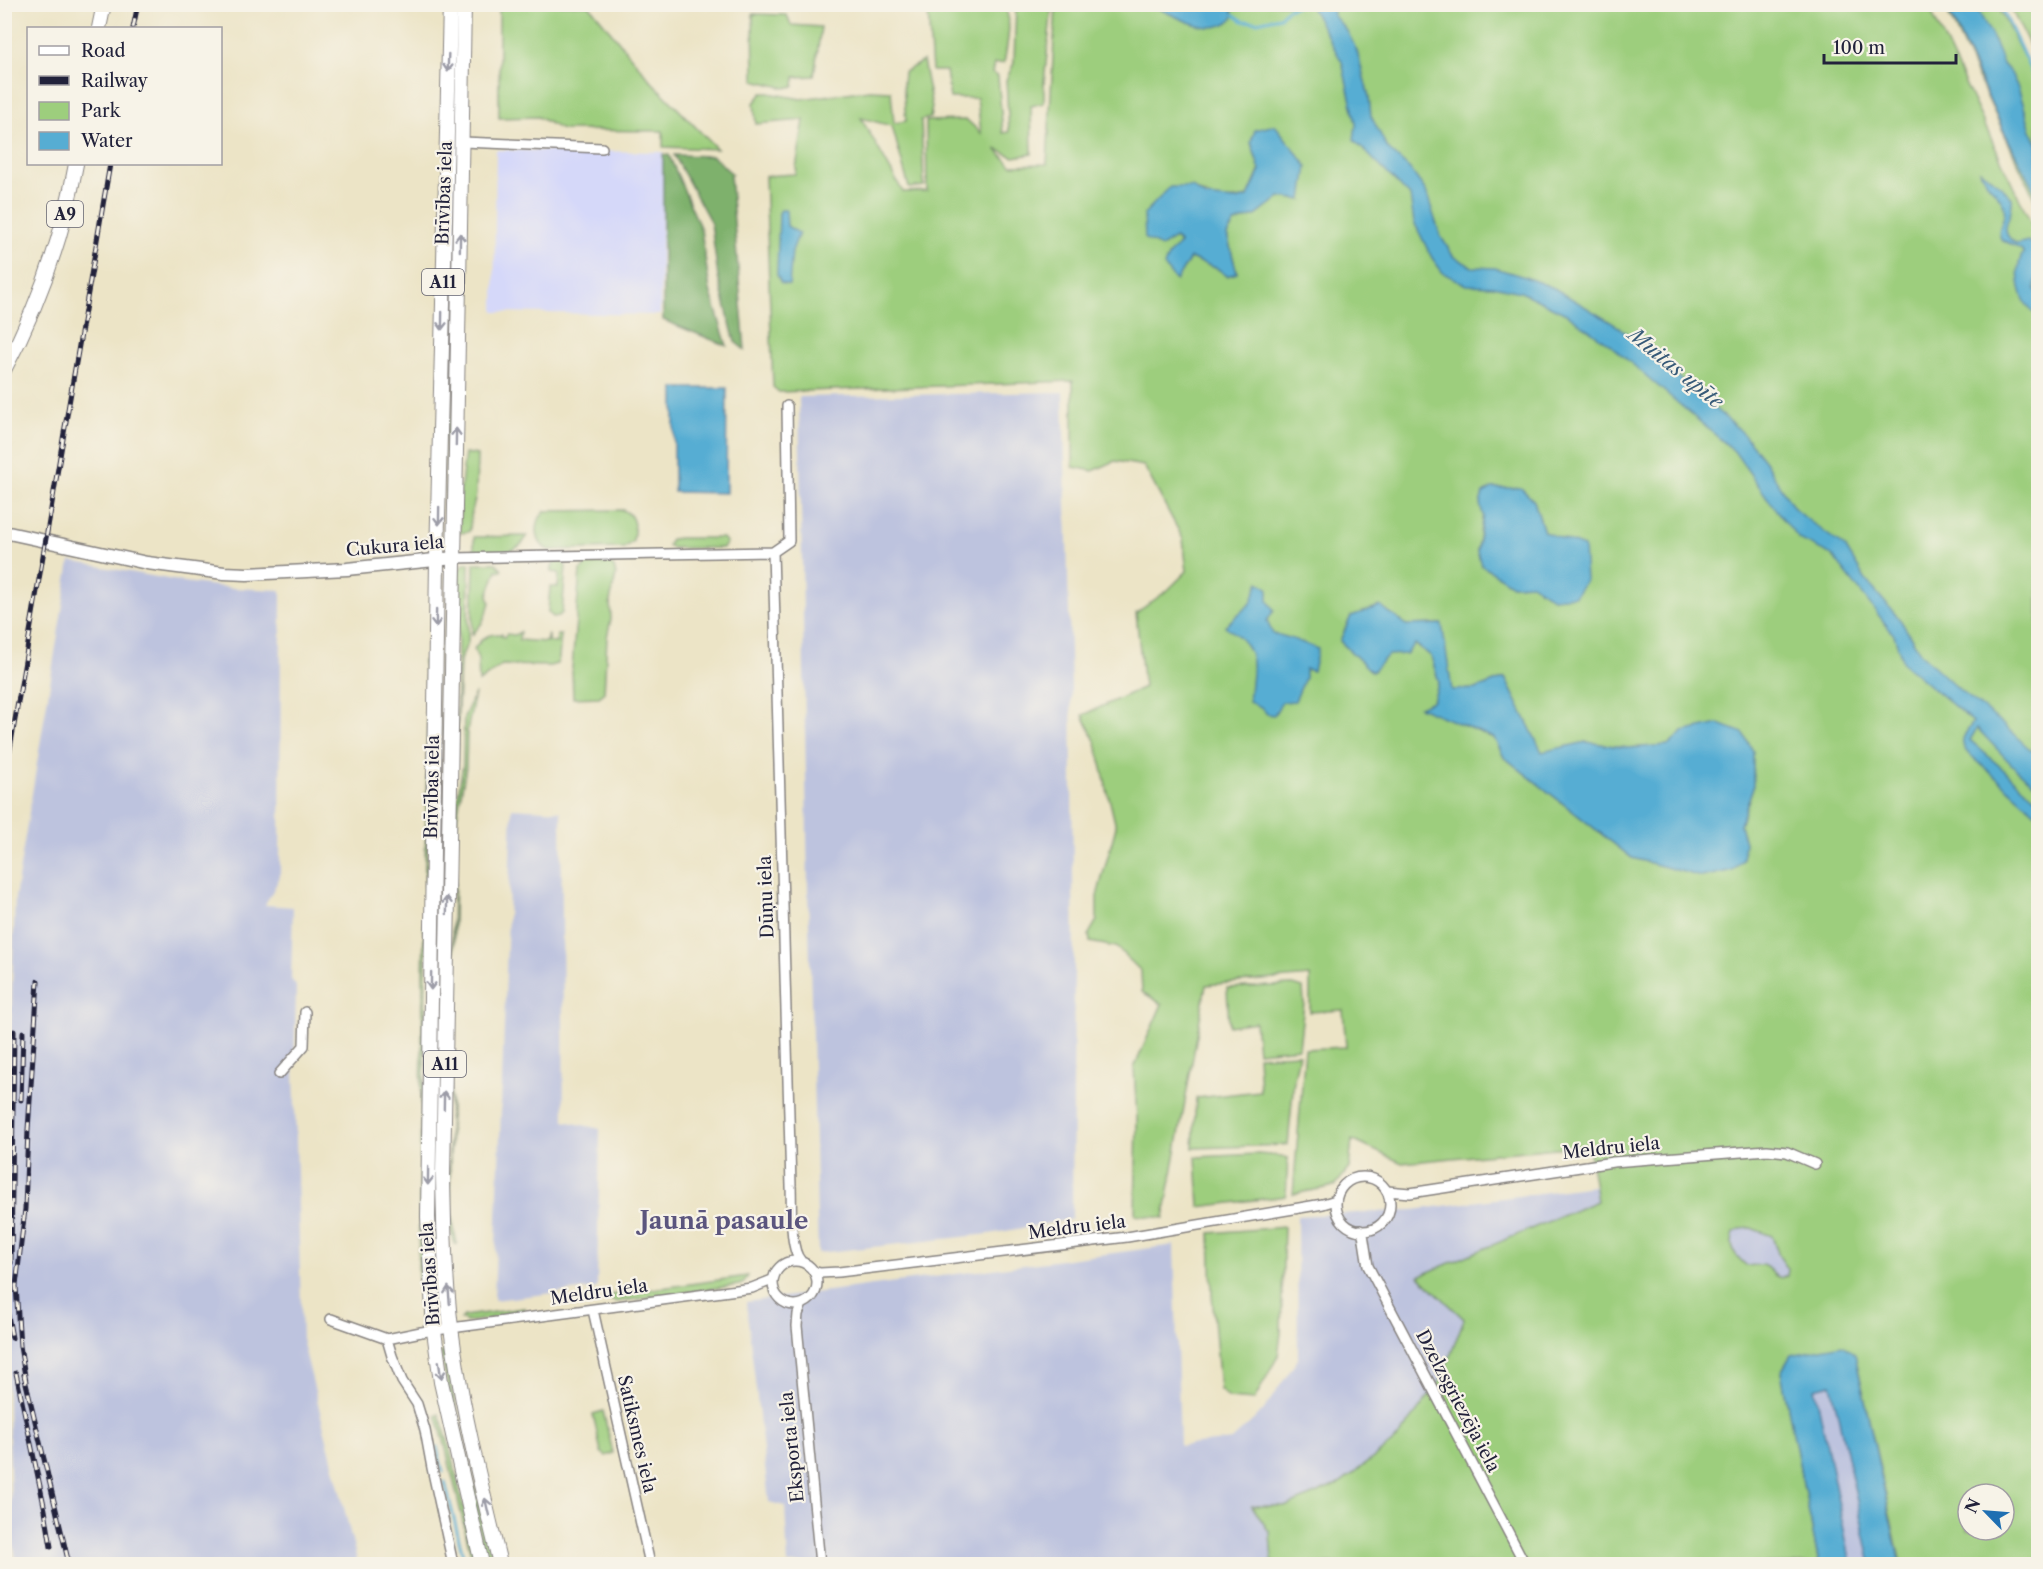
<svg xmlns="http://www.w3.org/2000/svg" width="2043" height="1569" font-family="'Libre Caslon Text',serif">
	<rect width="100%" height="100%" fill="#f7f3e8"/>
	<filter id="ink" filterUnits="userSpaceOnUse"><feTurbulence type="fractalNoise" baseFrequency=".0167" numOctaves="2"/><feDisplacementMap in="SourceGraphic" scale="12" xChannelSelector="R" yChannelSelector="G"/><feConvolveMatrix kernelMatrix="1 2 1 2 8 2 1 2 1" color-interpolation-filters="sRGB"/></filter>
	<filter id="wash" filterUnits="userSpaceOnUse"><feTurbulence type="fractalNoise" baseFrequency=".008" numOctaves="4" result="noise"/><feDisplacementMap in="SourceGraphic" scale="24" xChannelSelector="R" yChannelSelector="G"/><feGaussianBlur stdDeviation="1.35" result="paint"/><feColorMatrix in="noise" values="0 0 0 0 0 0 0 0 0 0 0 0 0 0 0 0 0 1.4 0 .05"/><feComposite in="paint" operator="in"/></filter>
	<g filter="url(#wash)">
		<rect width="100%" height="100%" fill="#ece4c6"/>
		<!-- built -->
		<path fill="#d5d8f9" d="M496,150L663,152L660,315L494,312Z"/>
		<!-- industrial -->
		<path fill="#bdc3de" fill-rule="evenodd" d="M1063,392L1071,688L1074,966L1072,1219L989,1234L818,1253L808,891L799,397Z
			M70,561L184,582L232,588L281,590L280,877L265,905L293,907L291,979L296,986L294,1073L302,1339L358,1564H17L12,1535L5,1308V1205L15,898Z
			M512,808L561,811L564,1121L600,1129L597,1288L494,1300Z
			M1949,1008L2038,1564H788L785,1506L769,1502L746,1302L1174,1245L1180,1446L1232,1440L1263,1411L1298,1359L1297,1216L1413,1210L1789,1160ZM1968,1494H2004V1530H1968Z"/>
		<!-- green -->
		<path fill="#9dce7d" stroke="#60785c" stroke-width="1.5" fill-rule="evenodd" d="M1232,4L1928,5L2038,238V1564H1901L1855,1355L1781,1372L1819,1564H1277L1272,1561L1270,1533L1252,1506H1287L1341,1483L1396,1440L1441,1380L1464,1319L1419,1276L1597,1201L1588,1145L1402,1163L1352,1140L1349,1168L1335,1186L1293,1194L1305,1049L1346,1047L1343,1010L1310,1012V976L1206,985L1164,1218L1135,1215L1137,1119L1134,1068L1162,1004L1142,992L1141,971L1116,947L1090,942L1089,934L1097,920V896L1116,827L1096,743L1083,715L1144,687L1136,613L1168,590L1187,571L1183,539L1144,466L1115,461L1093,471L1073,467V381L779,392L773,387L765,176L795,174L804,120L756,124L754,103L762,93H769L801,99L869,90L891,91L894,123L906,121L903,83L904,72L923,61L932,107L930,118L921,120L924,186L909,188L892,126L861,118L903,192L927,191L926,121L967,120L981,133L977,98H950L946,71H932L928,11L1004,5C1013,21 1007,45 1004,63L994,64L992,73L998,77L1003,133L1009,132L1006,80L1014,63L1016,5H1052L1044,83V103L1031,106L1032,154L1014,157L996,149L1011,165L1047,164L1056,5H1180L1161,9L1233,11ZM1251,143L1302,200L1280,197L1257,215L1234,223L1227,235L1237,273L1227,276L1218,269L1190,258L1176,280L1169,254L1180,244L1175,237L1192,187C1210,200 1226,202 1248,197L1260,169ZM1534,501L1544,532L1553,598L1532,584L1512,585L1477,551L1483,515ZM1380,606L1406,625L1441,624L1451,690L1476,689L1505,678L1542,753L1586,742L1628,748L1669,745L1683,732L1753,787L1740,825L1745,843L1632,858L1504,757L1494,738L1420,707L1433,701L1439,682L1431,656L1414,644L1406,654H1388L1372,672L1340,641L1351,616ZM1751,1228L1772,1236L1779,1256L1788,1269L1787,1276C1773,1282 1773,1268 1762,1265C1757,1264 1752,1266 1747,1266C1736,1256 1728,1249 1734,1233L1740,1229ZM1968,1494H2004V1530H1968Z
			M499,5H589L651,81L717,149L663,147V131L562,130L538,117L499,118Z
			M1944,5H1997L2038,85V206Z
			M2009,5H2038V62Z
			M753,14L787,15L791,25L821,27L814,76L795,77L794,86L785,88L754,80Z
			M453,150L457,152L447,541L446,391Z
			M465,453L477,455L476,495L471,515L470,530L468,532L460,533V493Z
			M623,510C636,516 635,528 633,541L624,548L548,550C534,543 534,521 545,511Z
			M527,536C518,557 493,552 474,552V537Z
			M680,538H723L727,543L723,548H672L668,545L671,539Z
			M561,560L566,566L562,613L559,616L553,617L548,612L550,587H558L559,573L551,572L554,561Z
			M598,560L608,561L614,567L616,575L610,601L611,619L607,637L604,693L599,697L573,698L572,668L580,571L589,561Z
			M465,563H469L468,642L460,660L456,762L459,570Z
			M474,563H496L502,569L501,571L497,570L488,595L490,602L488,609L482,623L472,635Z
			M520,632L519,640L546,642L548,634V642L556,643L557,635H561L559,658L557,664L550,666L502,665L479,682L478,659L474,649C482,638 487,633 502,634L501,636L505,637L506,634L515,635Z
			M423,661H426L430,680L422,1233L426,1314L421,1324L418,1274L428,698Z
			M475,693L467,731L466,767L457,816L455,863L450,1167L451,1214L457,1244H454L448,1216L454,817L463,765L464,717Z
			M1293,985L1303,988L1304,1003L1299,1048L1258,1052L1255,1022L1229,1026L1227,988Z
			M1299,1054L1294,1079L1288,1145L1193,1148L1196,1098L1260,1091L1258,1056Z
			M1258,1154L1281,1156L1288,1158L1286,1196L1199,1207L1196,1157Z
			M1284,1227L1281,1333L1278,1356L1254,1400L1229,1398L1220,1390L1212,1294L1210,1233Z
			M748,1276L744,1283L739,1285L615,1302L611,1300V1295Z
			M525,1308L521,1314L467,1322L461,1319L464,1316Z
			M445,1352C457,1424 477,1494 494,1564H486L441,1353Z
			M603,1411L613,1453L606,1456L601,1452L593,1414Z
			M439,1414L448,1441L477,1564H473L444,1441L436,1415Z"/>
		<!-- forest -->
		<path fill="#7eb16c" stroke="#506a54" stroke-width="1.5" d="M663,155H669L701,230L710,290L727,346L663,320Z
			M674,155L713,156L732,174L730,175L745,350L735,342L718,277L711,223Z"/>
		<!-- water -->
		<path fill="#56add3" stroke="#3c6887" stroke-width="1.5" d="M1180,5H1232L1233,18C1212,39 1181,18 1159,9Z
			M1310,5H1332L1333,15L1347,31L1357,51L1369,97L1371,116L1388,149L1410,169L1426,191L1440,235L1453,256L1472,267L1495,268L1525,277L1554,288L1619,327L1741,431L1765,461L1779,485L1794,508L1808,520L1846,548L1865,579L1901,621L1921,654L1961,691L1998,720L2032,751L2038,754V787L2017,770L1977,728L1970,740L2038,800V815L1966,751C1958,740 1966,733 1973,722L1903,663L1894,635L1832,555L1799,539L1776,510L1734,451L1610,345L1568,315L1521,292L1493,286L1466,285L1443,273L1432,258L1414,222L1410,196L1354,140L1356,124L1342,62Z
			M1946,5H1975L1993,38L2003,64L2011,73L2019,90L2031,130L2038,145V198L2003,129Z
			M1275,125L1307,166L1302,200L1280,197L1257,215L1234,223L1227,235L1237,273L1227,276L1218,269L1190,258L1176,281L1164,266L1169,254L1180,244L1175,238L1161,247L1145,239L1144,214L1170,187H1192L1206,197L1235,200L1248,197L1260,170L1251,142L1255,130Z
			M1980,170L1998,183L2012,198C2014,220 1995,229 2016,244L2028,241L2035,247L2038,265L2035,290L2038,293V316C2020,306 2013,270 2023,253L2022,250L2001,239C1995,226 2008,218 2004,206C2000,192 1983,184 1980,170Z
			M781,210H786L787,226L799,233L792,251L789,285L781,283L777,275L779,213Z
			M674,388H727L726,493L674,492Z
			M1492,488H1521L1534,501L1544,532L1584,547L1586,580L1575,596L1553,598L1532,584L1512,585L1481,565L1477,551L1483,515L1480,504L1483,493Z
			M1259,582L1268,588V601L1274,610L1267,621L1273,634C1290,636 1301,643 1318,649L1313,671L1305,669V678L1295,701L1282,702L1274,715L1267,714L1261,707L1249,702C1252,664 1261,650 1225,626L1251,603Z
			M1380,606L1406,625L1442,624L1452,690L1476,689L1505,678L1542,752L1586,742L1628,748L1669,745L1683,732L1719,724L1743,733L1753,751V787L1740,825L1745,843L1743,860L1733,870L1702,877L1632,858L1504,757L1494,738L1419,707L1433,701L1439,682L1431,656L1415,644L1406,654L1388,655L1372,672L1340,641L1351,616Z
			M1842,1345L1855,1354L1900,1564H1871L1831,1384L1815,1388L1851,1564H1819L1781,1372L1791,1355Z"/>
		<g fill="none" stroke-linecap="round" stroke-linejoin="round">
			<!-- stream -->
			<path stroke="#56add3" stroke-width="3" d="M2000,4L2038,86
				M1233,14L1243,21L1257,22L1280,17L1286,10L1300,4
				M437,1447L443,1472
				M445,1482L465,1564"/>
		</g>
	</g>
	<g filter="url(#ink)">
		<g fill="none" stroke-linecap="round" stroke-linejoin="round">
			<!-- minor casing -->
			<g stroke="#878380" stroke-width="12">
				<path id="minor" d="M463,142L602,148
					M773,552L791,1186C792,1204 789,1249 801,1261
					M454,558L773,552L789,541L787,406
					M279,1074L304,1046L305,1012
					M1336 1204a27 27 0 1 1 54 0a27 27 0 1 1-54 0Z
					M1387,1191L1410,1193L1613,1162L1767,1150L1787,1152L1815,1164
					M1360,1230L1363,1234L1368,1266L1525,1564
					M773 1283a22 22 0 1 1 44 0a22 22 0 1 1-44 0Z
					M813,1271L820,1273L839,1272L1127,1237L1323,1204L1336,1200
					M802,1304L798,1314L797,1326L820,1564
					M593,1310L650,1564
					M331,1319L387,1339L421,1332L752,1288L772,1280
					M387,1339L392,1356L402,1381L417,1404L425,1430L432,1468L453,1564"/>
			</g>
			<!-- major casing -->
			<g stroke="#878380" stroke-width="15">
				<path id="major" d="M4,532L147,563L224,573L247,574L347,569L454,558"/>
			</g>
			<!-- highway casing -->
			<g stroke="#878380" stroke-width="16">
				<path id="highway" d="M450,4L437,560L428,1217L434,1331L441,1382L482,1564
					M464,4L443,1175C444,1233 445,1292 454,1349C465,1422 483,1493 500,1564
					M99,28L104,4
					M4,370C39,305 63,236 76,164"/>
			</g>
			<!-- minor -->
			<use href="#minor" stroke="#fff" stroke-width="9"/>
			<!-- major -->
			<use href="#major" stroke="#fff" stroke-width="12"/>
			<!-- highway -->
			<use href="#highway" stroke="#fff" stroke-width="14"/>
			<!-- rail casing -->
			<g stroke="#22223b" stroke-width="5">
				<path id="rail" d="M133,28L138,4
					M4,784L110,164
					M7,1040L10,988
					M21,1100L23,1032
					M4,1254L6,1304L12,1338
					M11,1263L14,1031
					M16,1373L45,1510L51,1547
					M24,1375L69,1564
					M26,1382L20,1346L16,1286L25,1209L28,1130L38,981"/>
			</g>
			<!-- rail -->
			<use href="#rail" stroke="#f7f3e8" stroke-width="3" stroke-dasharray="9" stroke-linecap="butt"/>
		</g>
		<!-- one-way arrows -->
		<defs><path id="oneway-shaft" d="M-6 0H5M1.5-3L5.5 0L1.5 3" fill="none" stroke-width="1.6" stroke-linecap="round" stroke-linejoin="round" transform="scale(1.5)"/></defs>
		<g stroke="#9c9ca7">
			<use href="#oneway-shaft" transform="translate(448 63) rotate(92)"/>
			<use href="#oneway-shaft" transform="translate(460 242) rotate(-89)"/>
			<use href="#oneway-shaft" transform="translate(442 321) rotate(91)"/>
			<use href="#oneway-shaft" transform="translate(456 437) rotate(-89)"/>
			<use href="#oneway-shaft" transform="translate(439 516) rotate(91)"/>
			<use href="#oneway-shaft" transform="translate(436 618) rotate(91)"/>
			<use href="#oneway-shaft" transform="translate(447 905) rotate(-89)"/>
			<use href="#oneway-shaft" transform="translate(431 981) rotate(91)"/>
			<use href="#oneway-shaft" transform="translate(444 1100) rotate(-89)"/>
			<use href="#oneway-shaft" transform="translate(428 1176) rotate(91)"/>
			<use href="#oneway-shaft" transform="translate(449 1295) rotate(-95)"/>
			<use href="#oneway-shaft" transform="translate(440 1370) rotate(82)"/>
			<use href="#oneway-shaft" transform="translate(487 1507) rotate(-103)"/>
		</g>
	</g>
	<g text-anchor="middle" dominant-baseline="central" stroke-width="4.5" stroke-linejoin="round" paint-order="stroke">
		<!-- shield labels -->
		<g fill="#f7f3e8" stroke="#62616f" stroke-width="1.5">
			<rect x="47" y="201" width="36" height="26" rx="4.5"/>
			<rect x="422" y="269" width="42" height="26" rx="4.5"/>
			<rect x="424" y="1051" width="42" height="26" rx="4.5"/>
		</g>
		<g font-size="16" font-weight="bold" fill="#22223b">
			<text x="65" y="214">A9</text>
			<text x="443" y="282">A11</text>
			<text x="445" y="1064">A11</text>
		</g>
		<!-- street labels -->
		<g font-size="18" fill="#22223b" stroke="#f7f3e8">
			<text transform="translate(444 193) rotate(-88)">Brīvības iela</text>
			<text transform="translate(395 546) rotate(-5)">Cukura iela</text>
			<text transform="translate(432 787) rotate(-89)">Brīvības iela</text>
			<text transform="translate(766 897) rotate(-92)">Dūņu iela</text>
			<text transform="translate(1611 1148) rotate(-6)">Meldru iela</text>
			<text transform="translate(1077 1227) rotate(-7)">Meldru iela</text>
			<text transform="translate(430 1274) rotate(-94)">Brīvības iela</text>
			<text transform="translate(599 1292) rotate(-8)">Meldru iela</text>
			<text transform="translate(1458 1401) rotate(62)">Dzelzsgriezēja iela</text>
			<text transform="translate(637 1434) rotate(77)">Satiksmes iela</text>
			<text transform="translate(792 1447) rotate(-96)">Eksporta iela</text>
		</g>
		<!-- water labels -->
		<g font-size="20" font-style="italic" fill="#375a78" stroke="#f7f3e8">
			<text transform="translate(1676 368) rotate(39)">Muitas upīte</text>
		</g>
		<!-- district labels -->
		<g font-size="24" font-weight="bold" fill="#5b557e" stroke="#f7f3e8">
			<text x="724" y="1220">Jaunā pasaule</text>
		</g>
	</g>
	<!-- margin -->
	<rect width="2043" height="1569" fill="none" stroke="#f7f3e8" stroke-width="24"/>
	<!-- legend -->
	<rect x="27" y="27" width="195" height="138" fill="#f7f3e8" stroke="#a29fa3" stroke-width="1.5"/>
	<rect x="39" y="46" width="30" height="9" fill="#ffffff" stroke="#a29fa3" stroke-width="1.5"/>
	<text x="81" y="57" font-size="18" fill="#22223b">Road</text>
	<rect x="39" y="76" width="30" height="9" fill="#22223b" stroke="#a29fa3" stroke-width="1.5"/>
	<text x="81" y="87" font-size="18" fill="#22223b">Railway</text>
	<rect x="39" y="102" width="30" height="18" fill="#9dce7d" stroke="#a29fa3" stroke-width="1.5"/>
	<text x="81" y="117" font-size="18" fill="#22223b">Park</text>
	<rect x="39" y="132" width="30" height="18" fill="#56add3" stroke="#a29fa3" stroke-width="1.5"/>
	<text x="81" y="147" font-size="18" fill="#22223b">Water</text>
	<!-- north arrow -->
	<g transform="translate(1986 1512) rotate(295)"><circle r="28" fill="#f7f3e8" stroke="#a29fa3" stroke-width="1.5"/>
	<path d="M0-4.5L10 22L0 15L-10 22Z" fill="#1f6fb2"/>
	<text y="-9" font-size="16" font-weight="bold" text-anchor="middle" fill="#22223b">N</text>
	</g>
	<!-- scale -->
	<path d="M1824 54v9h132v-9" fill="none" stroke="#22223b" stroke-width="3"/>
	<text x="1833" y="54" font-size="18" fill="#22223b" stroke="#f7f3e8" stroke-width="4.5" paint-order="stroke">100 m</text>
</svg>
